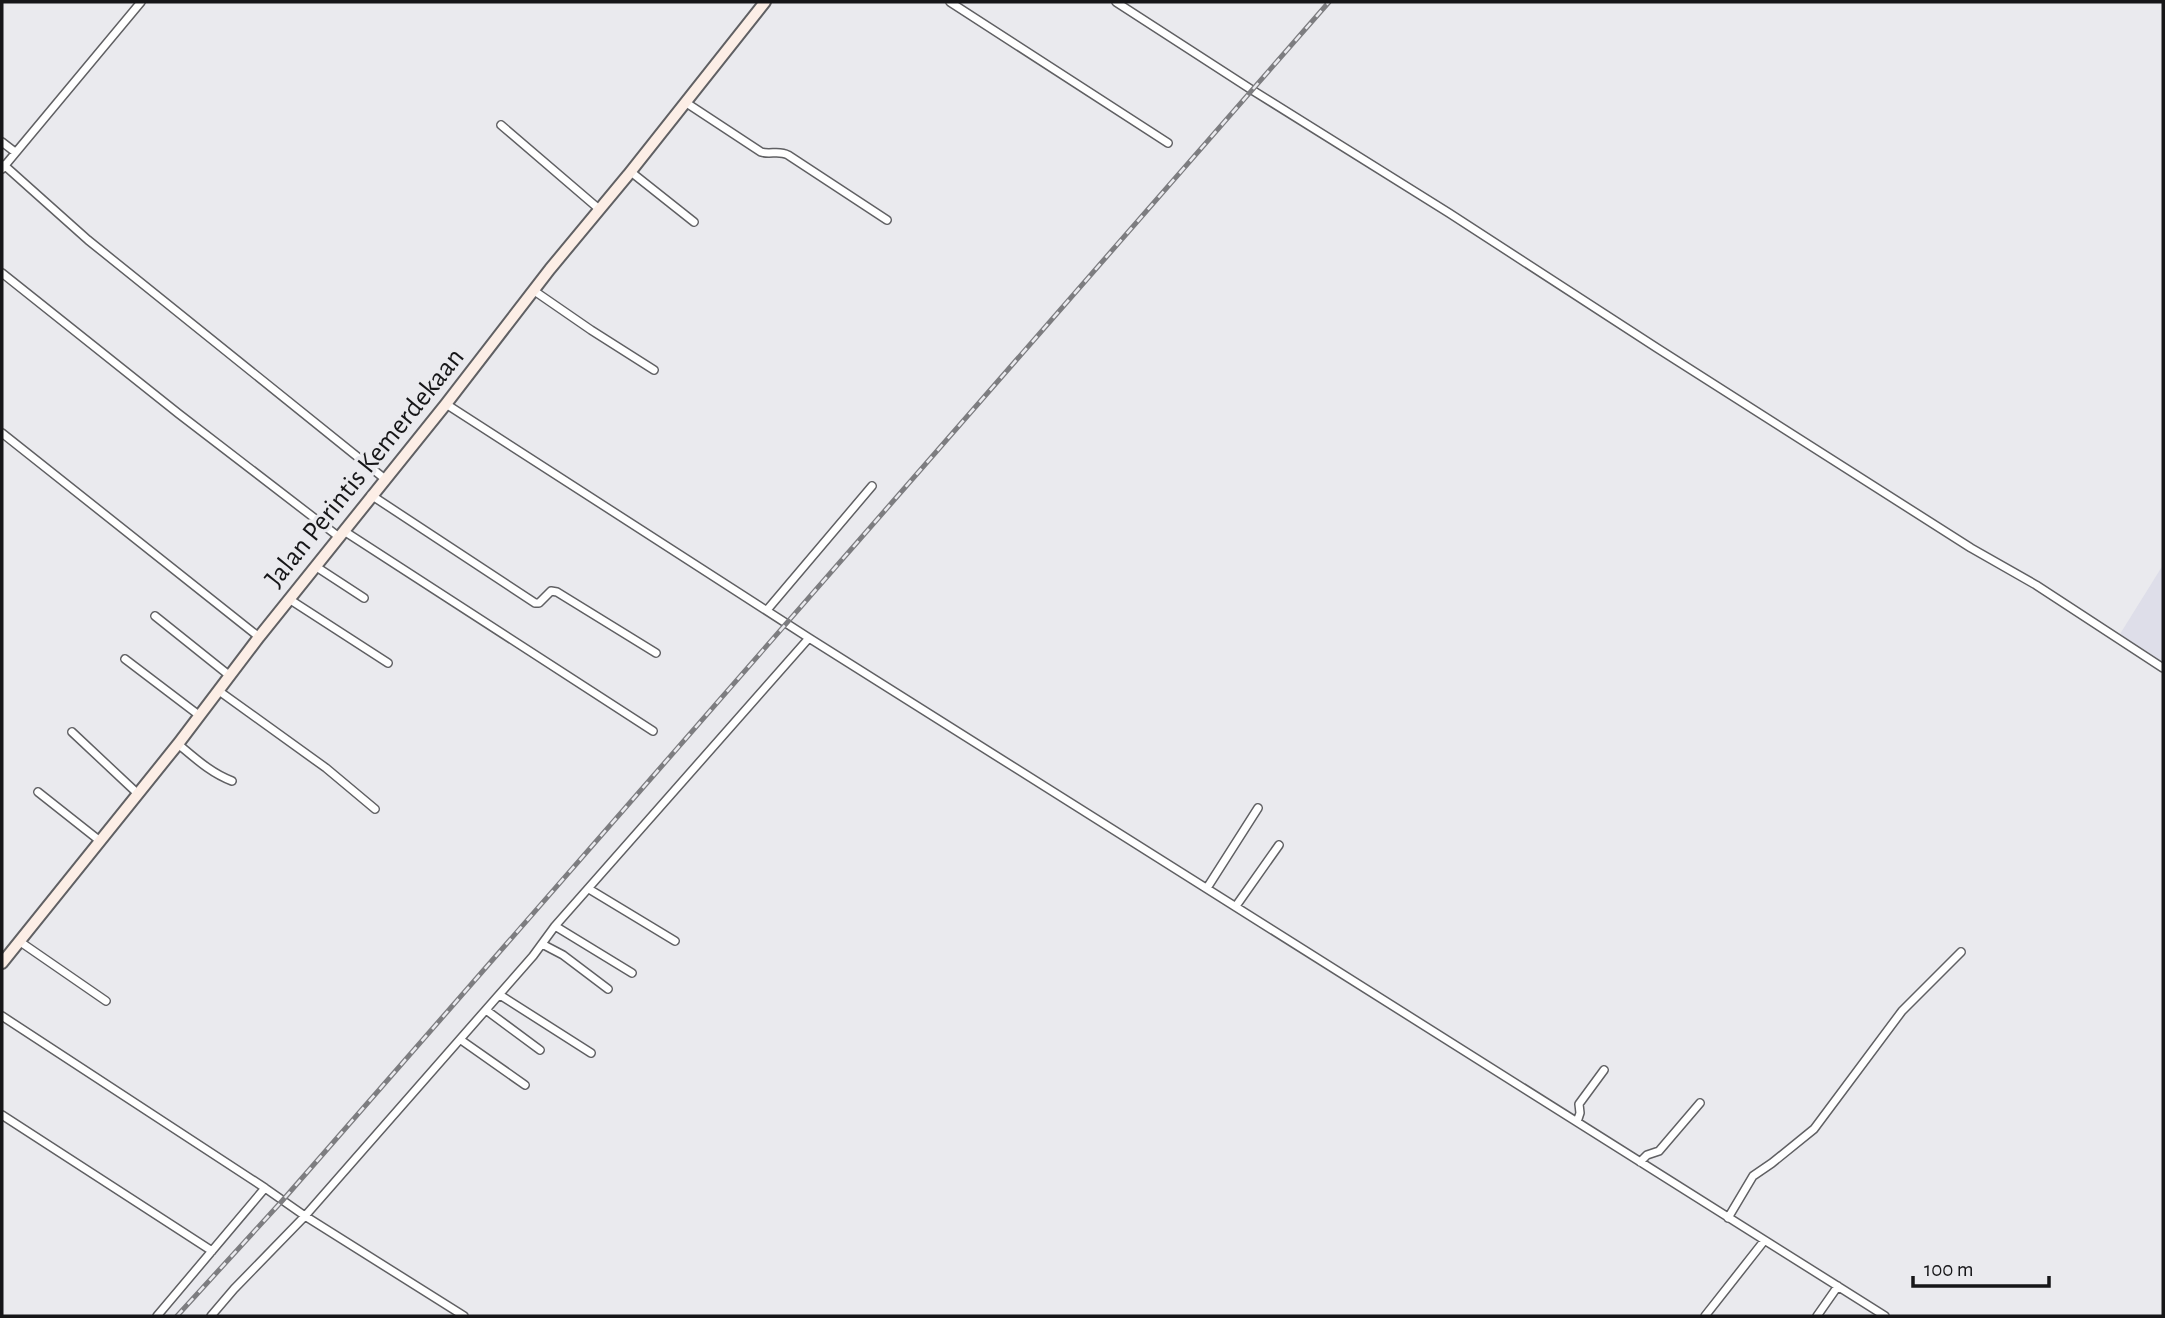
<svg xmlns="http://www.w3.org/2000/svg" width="2165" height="1318" font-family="'Alegreya Sans',sans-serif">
	<rect width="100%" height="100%" fill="#eaeaee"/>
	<!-- built -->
	<path fill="#dedee9" d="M2163,565V662L2120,634Z"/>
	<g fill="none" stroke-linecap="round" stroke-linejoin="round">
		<!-- street casing -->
		<g stroke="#606063" stroke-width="10">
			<path id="street" d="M950,2L1168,143
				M1116,2L1252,90L1449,213L1657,348L1971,548L2036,585L2163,668
				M685,102L761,152C770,155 779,150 788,155L887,220
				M501,125L599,209
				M2,142L15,152
				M4,165L88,240L385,479
				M2,169L141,2
				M631,172L694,222
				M2,273L179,414L339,537
				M533,290L591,330L654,370
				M446,404L809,638L1885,1316
				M2,433L259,637
				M371,495L535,603H539L551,591L557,592L656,653
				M344,531L653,731
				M315,566L364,598
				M289,599L388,663
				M767,610L872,486
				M155,616L230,676
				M125,659L200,716
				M219,691L326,768L375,809
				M72,732L137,793
				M178,744C196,759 211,773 232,781
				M38,792L100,841
				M1207,888L1258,808
				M589,889L675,941
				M1236,906L1279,845
				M555,926L632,973
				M19,941L106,1001
				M542,944L563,955L608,989
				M500,995L591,1053
				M486,1010L540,1050
				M2,1016L265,1188L305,1216L464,1316
				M461,1040L525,1085
				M2,1115L212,1251
				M1577,1122L1580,1113L1579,1104L1604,1070
				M1640,1162L1647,1155L1659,1151L1700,1103
				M1728,1218L1753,1176L1772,1163L1814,1129L1902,1011L1961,952
				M157,1316L265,1188
				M211,1316L234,1289L305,1216L533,956L555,926L809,638
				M1705,1316L1764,1241
				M1817,1316L1838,1286"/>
		</g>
		<!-- secondary casing -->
		<g stroke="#606063" stroke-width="14">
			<path id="secondary" d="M2,963L178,744L259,637L446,404L550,269L628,175L765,2"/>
		</g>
		<!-- street -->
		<use href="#street" stroke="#fff" stroke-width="7"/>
		<!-- secondary -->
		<use href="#secondary" stroke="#fceee6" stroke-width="10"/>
		<!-- rail casing -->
		<g stroke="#7d7d80" stroke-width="5">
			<path id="rail" d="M177,1316L282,1201L1329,2"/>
		</g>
		<!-- rail -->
		<use href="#rail" stroke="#eaeaee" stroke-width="2.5" stroke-dasharray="8" stroke-linecap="butt"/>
	</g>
	<g text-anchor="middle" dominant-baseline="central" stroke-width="7" stroke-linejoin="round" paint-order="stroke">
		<!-- street labels -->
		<g font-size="28" fill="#161618" stroke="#eaeaee">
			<text transform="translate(365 468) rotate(-51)">Jalan Perintis Kemerdekaan</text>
		</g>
	</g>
	<!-- border -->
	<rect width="2165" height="1318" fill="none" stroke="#161618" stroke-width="7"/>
	<!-- scale -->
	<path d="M1913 1276v10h136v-10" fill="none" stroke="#161618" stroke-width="3.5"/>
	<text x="1924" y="1276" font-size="21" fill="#161618" stroke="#eaeaee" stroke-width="5" paint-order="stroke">100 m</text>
</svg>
